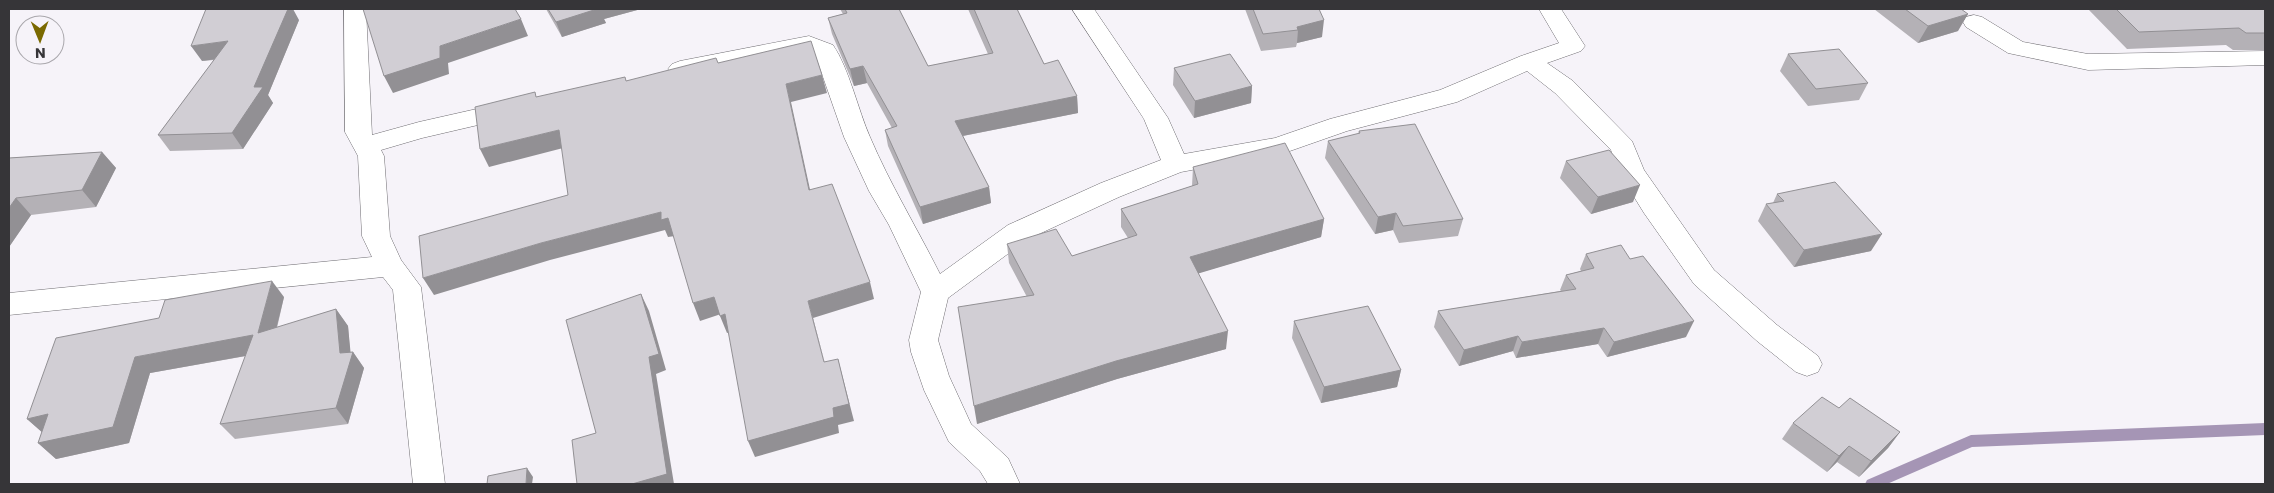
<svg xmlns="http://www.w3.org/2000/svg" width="2274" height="493" font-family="Poppins,sans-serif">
	<rect width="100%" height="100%" fill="#f6f3f9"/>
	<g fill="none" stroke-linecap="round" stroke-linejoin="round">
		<!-- stream -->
		<path fill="#a595b5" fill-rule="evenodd" d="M2265,423V435L1972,447L1887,484H1865L1867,480L1971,435Z"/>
		<!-- street casing -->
		<g stroke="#706e73" stroke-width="1">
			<path id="street" d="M344,9H366L372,135L419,122L512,101L521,103L524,109L521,115L422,138L381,150L384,156L390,236L401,260L421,287L445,484H413L393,290L383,277L9,315V293L372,257L362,236L358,156L345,132Z
				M1072,9H1094L1168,118L1184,154L1275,138L1330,119L1440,90L1521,56L1559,43L1539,9H1561L1585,46L1581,51L1547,63L1573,81L1632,141L1644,170L1714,270L1777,325L1818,356L1822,364L1818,372L1807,376L1796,372L1757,341L1694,284L1644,213L1618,171L1611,150L1555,93L1527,71L1457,102L1347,131L1287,152L1181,172L1119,197L1028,239L948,298L938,340L949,376L971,424L1008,458L1020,484H988L980,471L949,442L924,390L911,352L909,340L921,292L889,225L869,191L844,137L815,54L807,51L680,77L672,74L668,69L672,64L680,61L809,36L833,45C849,68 858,110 870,137C890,184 917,228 940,274L1008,225L1101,183L1161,160L1144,119Z
				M1974,15L1982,17L2023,42L2088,54L2265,51V65L2088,70L2008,53L1966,27L1963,22L1966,17Z"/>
		</g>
		<!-- street -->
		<use href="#street" fill="#fff" fill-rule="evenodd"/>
	</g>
	<!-- wall -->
	<path fill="#b4b1b6" d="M546,9H641L604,19L606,23L562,37Z
		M840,9H899L928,66L988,54L968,9H1017L1044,64L1077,96L1078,113L963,136L989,187L991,203L923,224L888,146L885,130L892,128L867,83L854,86L832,34L828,18L843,14Z
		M1245,9H1319L1322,37L1297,43L1296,47L1261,51Z
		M1874,9H1961L1958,31L1918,43Z
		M2088,9H2265V50H2233L2226,45L2127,49Z
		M299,20L268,95L273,103L243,149L170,151L158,135L214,60L202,61Z
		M1788,54L1868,83L1859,100L1808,106L1780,71Z
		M1174,68L1252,86L1251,103L1194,118L1173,85Z
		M1359,131L1463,219L1458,236L1399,243L1393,230L1375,234L1325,158L1328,141L1358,134Z
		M102,152L116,168L96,207L31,215L9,247V158Z
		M1566,161L1633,202L1591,214L1560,178Z
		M1193,167L1324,219L1321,237L1198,273L1226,349L1117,379L977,424L1027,297L1009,263L1007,244L1072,256L1128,238L1121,227V209L1192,186Z
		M1777,194L1871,251L1794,267L1758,221L1766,204L1773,203Z
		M1586,254L1630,259L1686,337L1607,357L1598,344L1516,358L1513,351L1459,366L1434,327L1438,311L1561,291L1560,290L1566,275L1581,271L1580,269Z
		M284,297L277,328L336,309L348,326L350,352H353L364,368L348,424L235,439L220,424L246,356L150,373L129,443L56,459L38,443L42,432L27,419Z
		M1294,321L1401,370L1397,387L1321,403L1292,338Z
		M1839,408L1900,432L1888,448L1859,477L1837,462L1827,472L1782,439L1793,423Z"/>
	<!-- shaded-wall -->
	<path fill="#929094" d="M278,9H293L299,20L268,95L273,103L243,149L232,133Z
		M597,9H641L604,19L606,23L562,37L556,22Z
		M1968,14L1958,31L1918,43L1928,26Z
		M521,19L528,36L448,63L449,74L393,93L384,76L440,46Z
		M1324,20L1322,37L1297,43L1298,30L1297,27Z
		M228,41L239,56L202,61L191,46Z
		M863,66L867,83L854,86L850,69Z
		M822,75L827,93L791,102L814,208L809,190L786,84Z
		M1252,86L1251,103L1194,118L1195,101Z
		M1077,96L1078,113L957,137L955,121Z
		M559,130L567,147L489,167L480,149Z
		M102,152L116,168L96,207L82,190Z
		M1640,185L1633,202L1591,214L1598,197Z
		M989,187L991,203L923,224L920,207Z
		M16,198L31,215L9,247V208Z
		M661,212L668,218L675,236L668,237L665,230L550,260L434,295L423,278L541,243Z
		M1396,213L1393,230L1375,234L1378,217Z
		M1324,219L1321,237L1190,276V257Z
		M1882,234L1871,251L1794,267L1804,250Z
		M272,281L284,297L271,350L258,333Z
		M870,282L874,299L813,318L829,379L808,301Z
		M641,294L649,311L666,370L656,374L674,484H632L649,357Z
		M714,297L721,314L700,321L693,303Z
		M336,309L348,326L351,357L353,352L364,368L348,424L336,408L340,353Z
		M725,314L731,332L727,333L720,316Z
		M1694,321L1686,337L1607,357L1614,342Z
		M1604,328L1598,344L1516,358L1522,342Z
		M1228,331L1226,349L1117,379L977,424L974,406L1116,361Z
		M253,335L267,352L150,373L129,443L56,459L38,443L135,357Z
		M1518,336L1513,351L1459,366L1464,350Z
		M838,359L854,421L838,425L839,433L755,457L748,441L833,408Z
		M1401,370L1397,387L1321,403L1324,387Z
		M48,414L44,434L27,419Z
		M1900,432L1888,448L1859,477L1871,461Z
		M1849,446L1837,462L1827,472L1839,456Z
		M527,468L533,477L532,484H526Z"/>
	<!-- building -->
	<path fill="#d1ced4" stroke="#929094" d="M206,9H288L254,87H263L232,133L158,135L228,41L191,46Z
		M363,9H515L521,19L440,46V58L384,76Z
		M548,9H597L556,22Z
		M845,9H899L928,66L993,53L974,9H1017L1044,64L1058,60L1077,96L955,121L989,187L920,207L885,130L897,126L863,66L850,69L828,18L847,13Z
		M1253,9H1319L1324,20L1297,27L1298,30L1263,34Z
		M1905,9H1961L1968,14L1928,26Z
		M2116,9H2265V33H2246L2239,28L2139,32Z
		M811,41L822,75L786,84L809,190L832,184L870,282L808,301L824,362L838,359L849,404L833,408L834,417L748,441L725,314L720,316L714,297L693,303L668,218L661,220V212L541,243L423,278L419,236L568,195L559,130L480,149L475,107L535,92L536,97L625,77L626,81L716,58L718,63Z
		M1839,49L1868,83L1816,89L1788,54Z
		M1230,54L1252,86L1195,101L1174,68Z
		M1415,124L1463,219L1403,226L1396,213L1378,217L1328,141L1360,133L1359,131Z
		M1285,143L1324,219L1190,257L1228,331L1116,361L974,406L958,307L1034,295L1007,244L1056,229L1072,256L1137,235L1121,209L1198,184L1193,167Z
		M1609,150L1640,185L1598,197L1566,161Z
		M102,152L82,190L16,198L9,208V158Z
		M1835,182L1882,234L1804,250L1766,204L1784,201L1777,194Z
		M1621,245L1630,259L1643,256L1694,321L1614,342L1604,328L1522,342L1518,336L1464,350L1438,311L1576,289L1566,275L1594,268L1586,254Z
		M272,281L258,333L336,309L340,353L353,352L336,408L220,424L253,335L135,357L113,427L38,443L48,414L27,419L56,338L159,318L165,300Z
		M641,294L659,354L649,357L667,474L632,484H577L572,440L596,433L566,320Z
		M1368,306L1401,370L1324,387L1294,321Z
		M1822,397L1839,408L1850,398L1900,432L1871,461L1849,446L1839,456L1793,423Z
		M527,468L526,484H487L488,476Z"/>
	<!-- border -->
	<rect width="2274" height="493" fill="none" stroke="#363538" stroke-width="20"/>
	<!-- north arrow -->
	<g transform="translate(40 40) rotate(179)"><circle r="24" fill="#f6f3f9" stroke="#a9a7ac"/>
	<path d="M0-4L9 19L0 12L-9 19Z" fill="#7a6900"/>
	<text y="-8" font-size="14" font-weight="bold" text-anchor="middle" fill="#363538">N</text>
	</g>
</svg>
